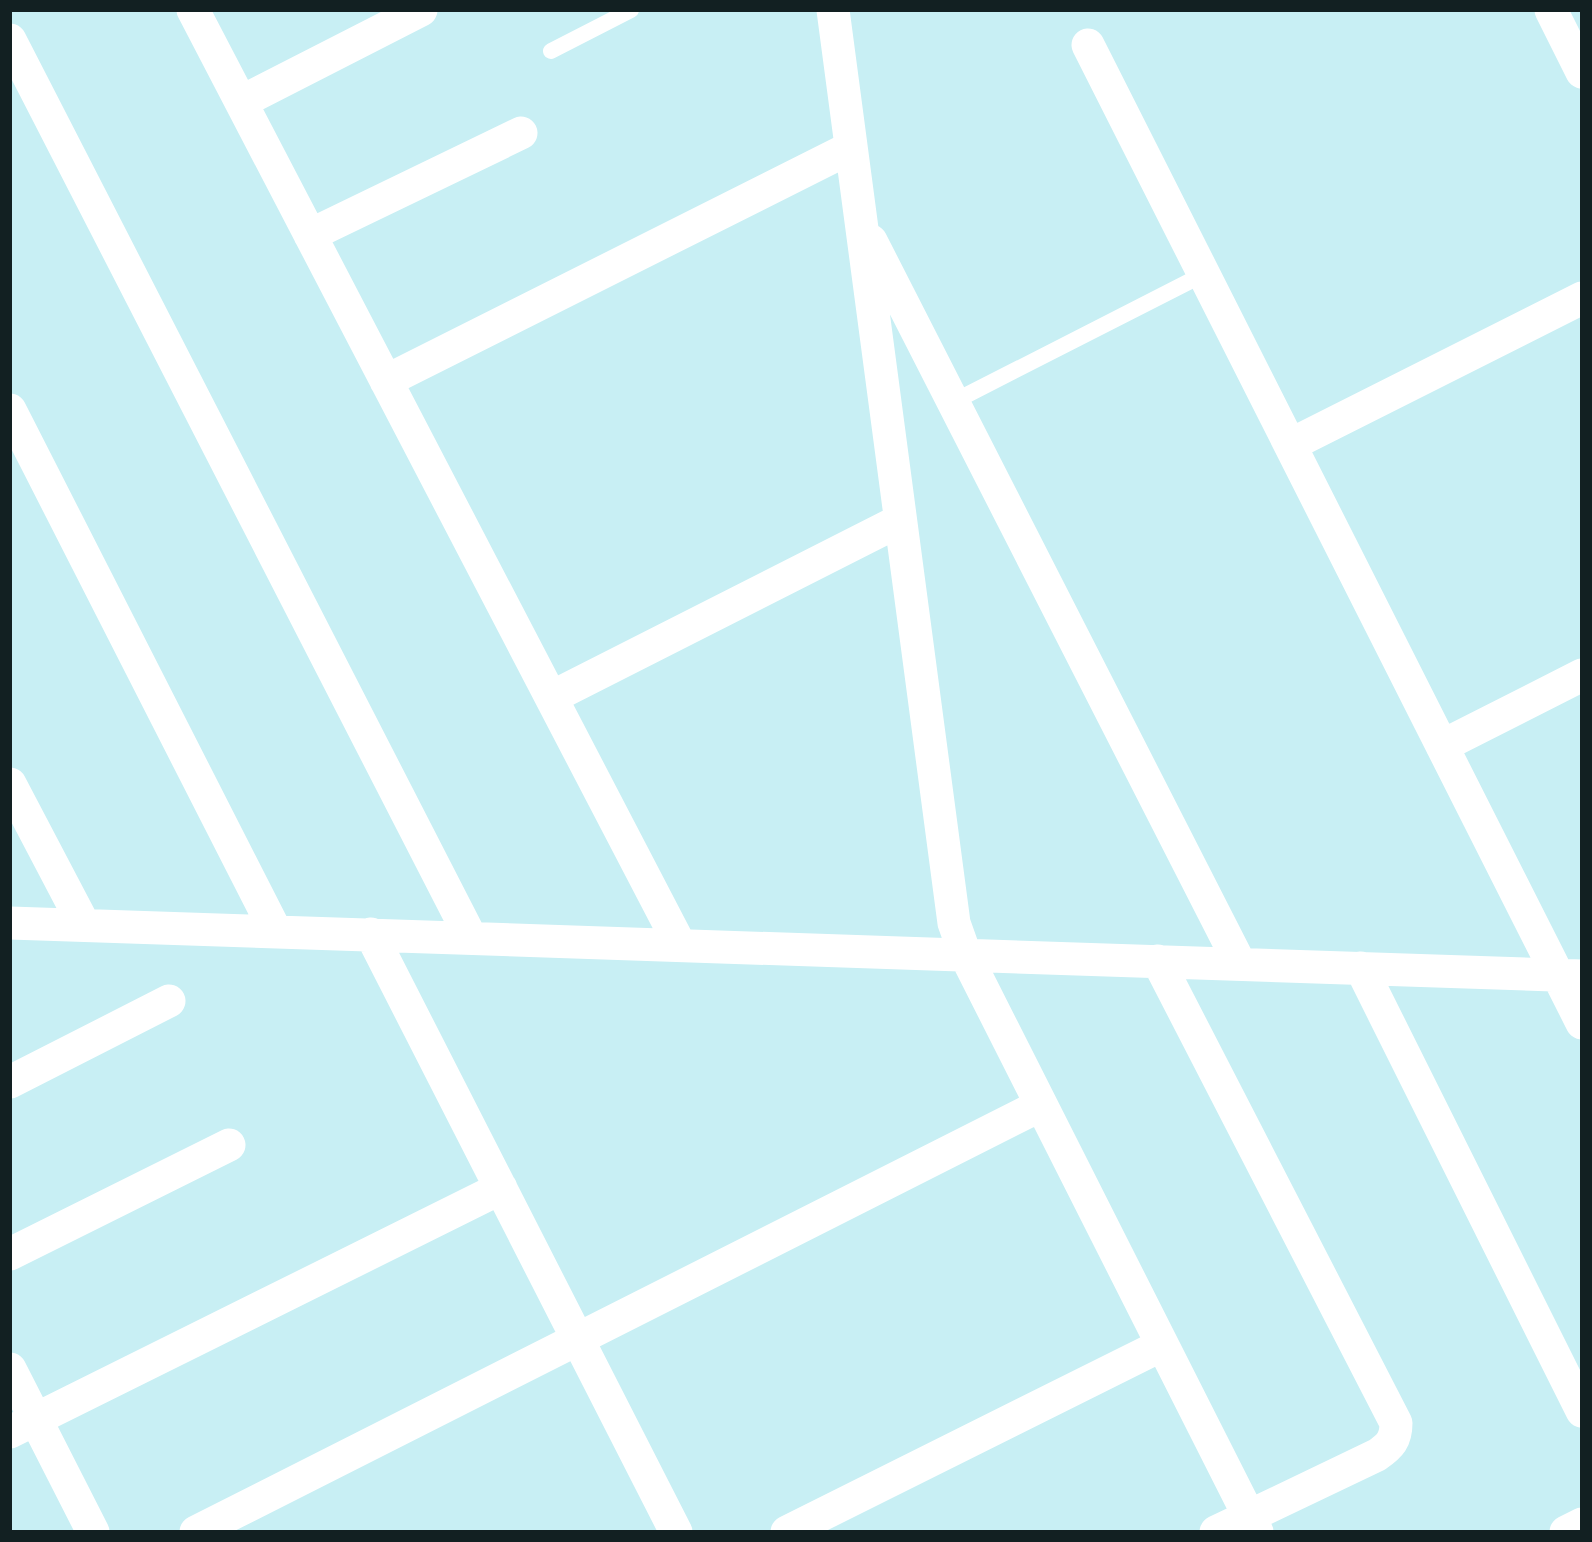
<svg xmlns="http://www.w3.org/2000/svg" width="1592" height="1542" font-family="'Sofia Sans Condensed',sans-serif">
	<rect width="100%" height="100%" fill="#c8eff4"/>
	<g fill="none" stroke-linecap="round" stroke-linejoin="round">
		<!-- lane -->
		<path stroke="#fff" stroke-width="16" d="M551,51L631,10
			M953,402L1204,274"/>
		<!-- street -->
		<path stroke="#fff" stroke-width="33" d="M193,10L680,945
			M833,10L954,923L965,954L1257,1532
			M1551,10L1582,72
			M10,40L471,938
			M1088,45L1582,1023
			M241,102L421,10
			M310,235L521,133
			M871,241L1240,964
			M386,381L850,148
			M10,410L276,932
			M1290,445L1582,298
			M552,697L899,521
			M1442,746L1582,675
			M10,784L84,925
			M10,923L1582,976
			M371,934L676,1532
			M1158,961L1396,1423C1396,1440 1390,1446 1377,1455L1216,1532
			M1361,968L1582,1411
			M10,1082L169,1001
			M10,1254L229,1145
			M10,1369L93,1532
			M10,1432L501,1188
			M196,1532L1041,1105
			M787,1532L1162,1345
			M1566,1532L1582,1524"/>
	</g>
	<!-- border -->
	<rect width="1592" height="1542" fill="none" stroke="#122022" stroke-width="24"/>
</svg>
